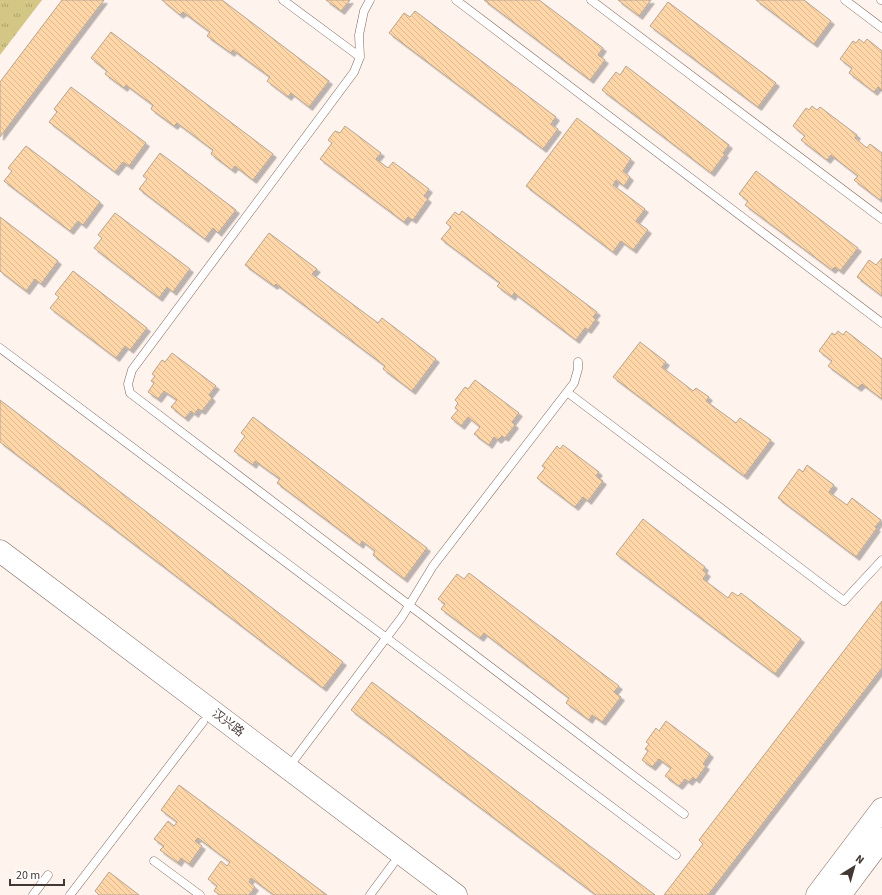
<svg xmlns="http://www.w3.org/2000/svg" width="882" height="895" font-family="'Source Sans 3','Noto Sans SC',sans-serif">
	<defs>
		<pattern id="park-tufts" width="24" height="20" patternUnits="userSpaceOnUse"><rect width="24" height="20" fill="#d4c785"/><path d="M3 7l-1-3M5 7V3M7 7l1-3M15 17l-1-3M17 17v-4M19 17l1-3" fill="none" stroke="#aea26d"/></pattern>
		<pattern id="building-back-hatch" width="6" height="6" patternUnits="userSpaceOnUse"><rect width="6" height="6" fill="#fed6a8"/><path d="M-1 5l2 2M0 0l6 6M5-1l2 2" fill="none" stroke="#dbb891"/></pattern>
		<filter id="shadow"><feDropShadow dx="3.5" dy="3.5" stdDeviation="0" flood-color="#0004"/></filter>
	</defs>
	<rect width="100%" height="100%" fill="#fff3ee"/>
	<!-- park -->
	<path fill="url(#park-tufts)" d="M0,0H42L0,55Z"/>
	<!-- building -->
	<path fill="url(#building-back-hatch)" stroke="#b7a591" filter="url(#shadow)" d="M62,0H104L0,137V82Z
		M162,0H222L329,81L309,107L291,93L288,97L267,81L270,77L233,50L231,53L207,36L210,32L183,12L180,15Z
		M326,0H350L341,11Z
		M484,0H539L603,48L598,55L605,60L590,80Z
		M618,0H651L639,16Z
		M756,0H804L831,21L814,44Z
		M668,2L776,83L758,107L650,26Z
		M415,11L556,117L551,124L558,129L543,149L389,33L404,13L410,17Z
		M111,32L273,154L253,180L235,166L232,170L211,154L213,150L177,123L174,126L151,109L153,105L126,85L124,88L105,74L107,71L91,58Z
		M859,39L864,43L867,39L882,51V91L878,87L874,92L849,73L852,68L840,59L853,41L856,43Z
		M626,66L729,145L723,153L725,154L711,173L602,90L616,72L620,75Z
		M71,87L146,143L129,166L123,162L115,172L49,122L57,112L54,109Z
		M812,106L817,110L820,107L857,135L855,138L867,148L870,144L882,153V197L880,200L854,180L858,176L831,155L827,160L801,140L805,136L793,126L806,108L809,110Z
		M577,118L631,159L623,171L630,177L624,186L616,180L613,185L645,209L636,221L648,230L633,250L621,241L613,252L526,186Z
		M345,126L381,153L376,159L388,168L393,162L429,189L424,196L428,199L413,220L408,217L404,222L320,159L332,143L328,140L335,131L340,133Z
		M26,146L100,202L83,225L78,221L70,231L4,181L12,171L8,168Z
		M160,153L236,210L218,233L213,228L205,239L139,189L147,179L143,176Z
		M756,171L858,248L840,271L835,267L832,270L745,205L748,201L739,194Z
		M462,211L597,312L593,317L596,319L588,330L585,328L576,340L514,293L512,297L497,286L500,283L441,239L451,227L446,223L455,212L459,215Z
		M115,213L190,269L173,292L167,287L159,298L94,248L102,238L98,235Z
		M0,217L58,261L41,284L35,279L26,291L0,271Z
		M269,233L317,269L312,274L378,323L382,318L436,359L412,391L383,369L385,366L276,284L274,286L245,265Z
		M882,258V296L857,277L869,260L876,265Z
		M73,271L147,328L130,350L125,346L116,358L50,308L59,297L55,294Z
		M838,331L843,335L846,331L882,359V399L862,384L858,388L828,366L832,361L819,351L832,333L835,335Z
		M640,342L666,362L662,367L693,391L696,388L709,397L706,401L736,423L740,418L771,440L744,476L613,377Z
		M172,353L216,386L209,395L212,398L202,411L198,409L195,414L191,411L185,418L171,407L177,400L164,391L158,399L148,392L154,383L151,381L155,376L152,374L162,360L165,362Z
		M475,380L519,413L512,422L515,425L505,438L502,436L498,440L494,437L489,445L474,434L480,427L468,417L461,426L451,418L458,410L455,408L458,403L455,400L465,387L468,389Z
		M0,400L343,662L323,688L0,442Z
		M253,417L427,548L404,579L373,555L375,551L362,541L360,545L277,483L280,479L255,461L253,465L234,451L245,436L241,433Z
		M563,445L599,472L596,476L603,481L588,501L583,497L575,507L537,478L545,468L542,466L557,446L560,449Z
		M807,465L834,485L829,492L847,505L852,498L881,520L875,527L877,528L856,557L778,498L799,469L803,472Z
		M643,519L705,567L703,570L707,573L703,579L728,598L732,592L738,596L741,593L801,639L775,674L616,554Z
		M469,573L619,686L614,692L621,697L602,722L592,715L589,720L566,703L569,698L484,633L480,638L441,609L445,604L438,599L457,574L464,579Z
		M882,601V668L708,895H664L703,844L699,840Z
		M372,682L655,895H596L351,710Z
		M666,721L710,754L703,764L706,766L696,780L693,777L689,782L685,779L679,786L665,776L671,768L659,759L652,767L642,760L648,751L645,749L649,744L646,742L656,728L659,731Z
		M179,785L327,895H274L251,878L249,882L255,887L249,895H220L214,891L217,886L208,879L221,861L227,866L230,862L198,838L195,841L202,846L189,864L181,858L178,863L160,850L164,846L154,839L168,821L174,826L177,822L161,810Z
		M109,872L139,895H99L95,891Z"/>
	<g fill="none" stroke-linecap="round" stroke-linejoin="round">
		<!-- lane casing -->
		<g stroke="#7f675d" stroke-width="9">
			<path id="lane" d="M283,0L360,57
				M370,0L364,11L359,35L360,57L354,72L132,370L128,384L130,393L684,814
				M456,0L882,323
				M591,0L882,219
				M845,0L882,28
				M881,0H882
				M0,348L676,855
				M567,392L844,601L882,560
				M288,768L402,617L433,566L574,383L578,369V362
				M154,861L200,895
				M33,895L48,875
				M70,895L203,722
				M370,895L393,864"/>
		</g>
		<!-- secondary casing -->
		<g stroke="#7f675d" stroke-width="23">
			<path id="secondary" d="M0,551L456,895
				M817,895L882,809
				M840,895L882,839"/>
		</g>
		<!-- lane -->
		<use href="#lane" stroke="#fff" stroke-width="8"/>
		<!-- secondary -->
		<use href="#secondary" stroke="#fff" stroke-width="22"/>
	</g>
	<g text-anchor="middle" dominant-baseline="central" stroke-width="3" stroke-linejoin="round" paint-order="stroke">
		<!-- street labels -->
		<g font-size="12" fill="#423733" stroke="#fff">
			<text transform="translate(228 723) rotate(37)">汉兴路</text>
		</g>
	</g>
	<!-- north arrow -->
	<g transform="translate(854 867) rotate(37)" stroke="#ffffff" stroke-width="3" paint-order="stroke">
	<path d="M0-3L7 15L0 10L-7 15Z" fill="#423733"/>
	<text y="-6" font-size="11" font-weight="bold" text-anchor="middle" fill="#423733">N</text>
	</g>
	<!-- scale -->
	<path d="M10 879v6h54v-6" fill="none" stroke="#423733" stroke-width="2"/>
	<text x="16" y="879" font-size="12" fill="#423733" stroke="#ffffff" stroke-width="3" paint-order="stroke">20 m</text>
</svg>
